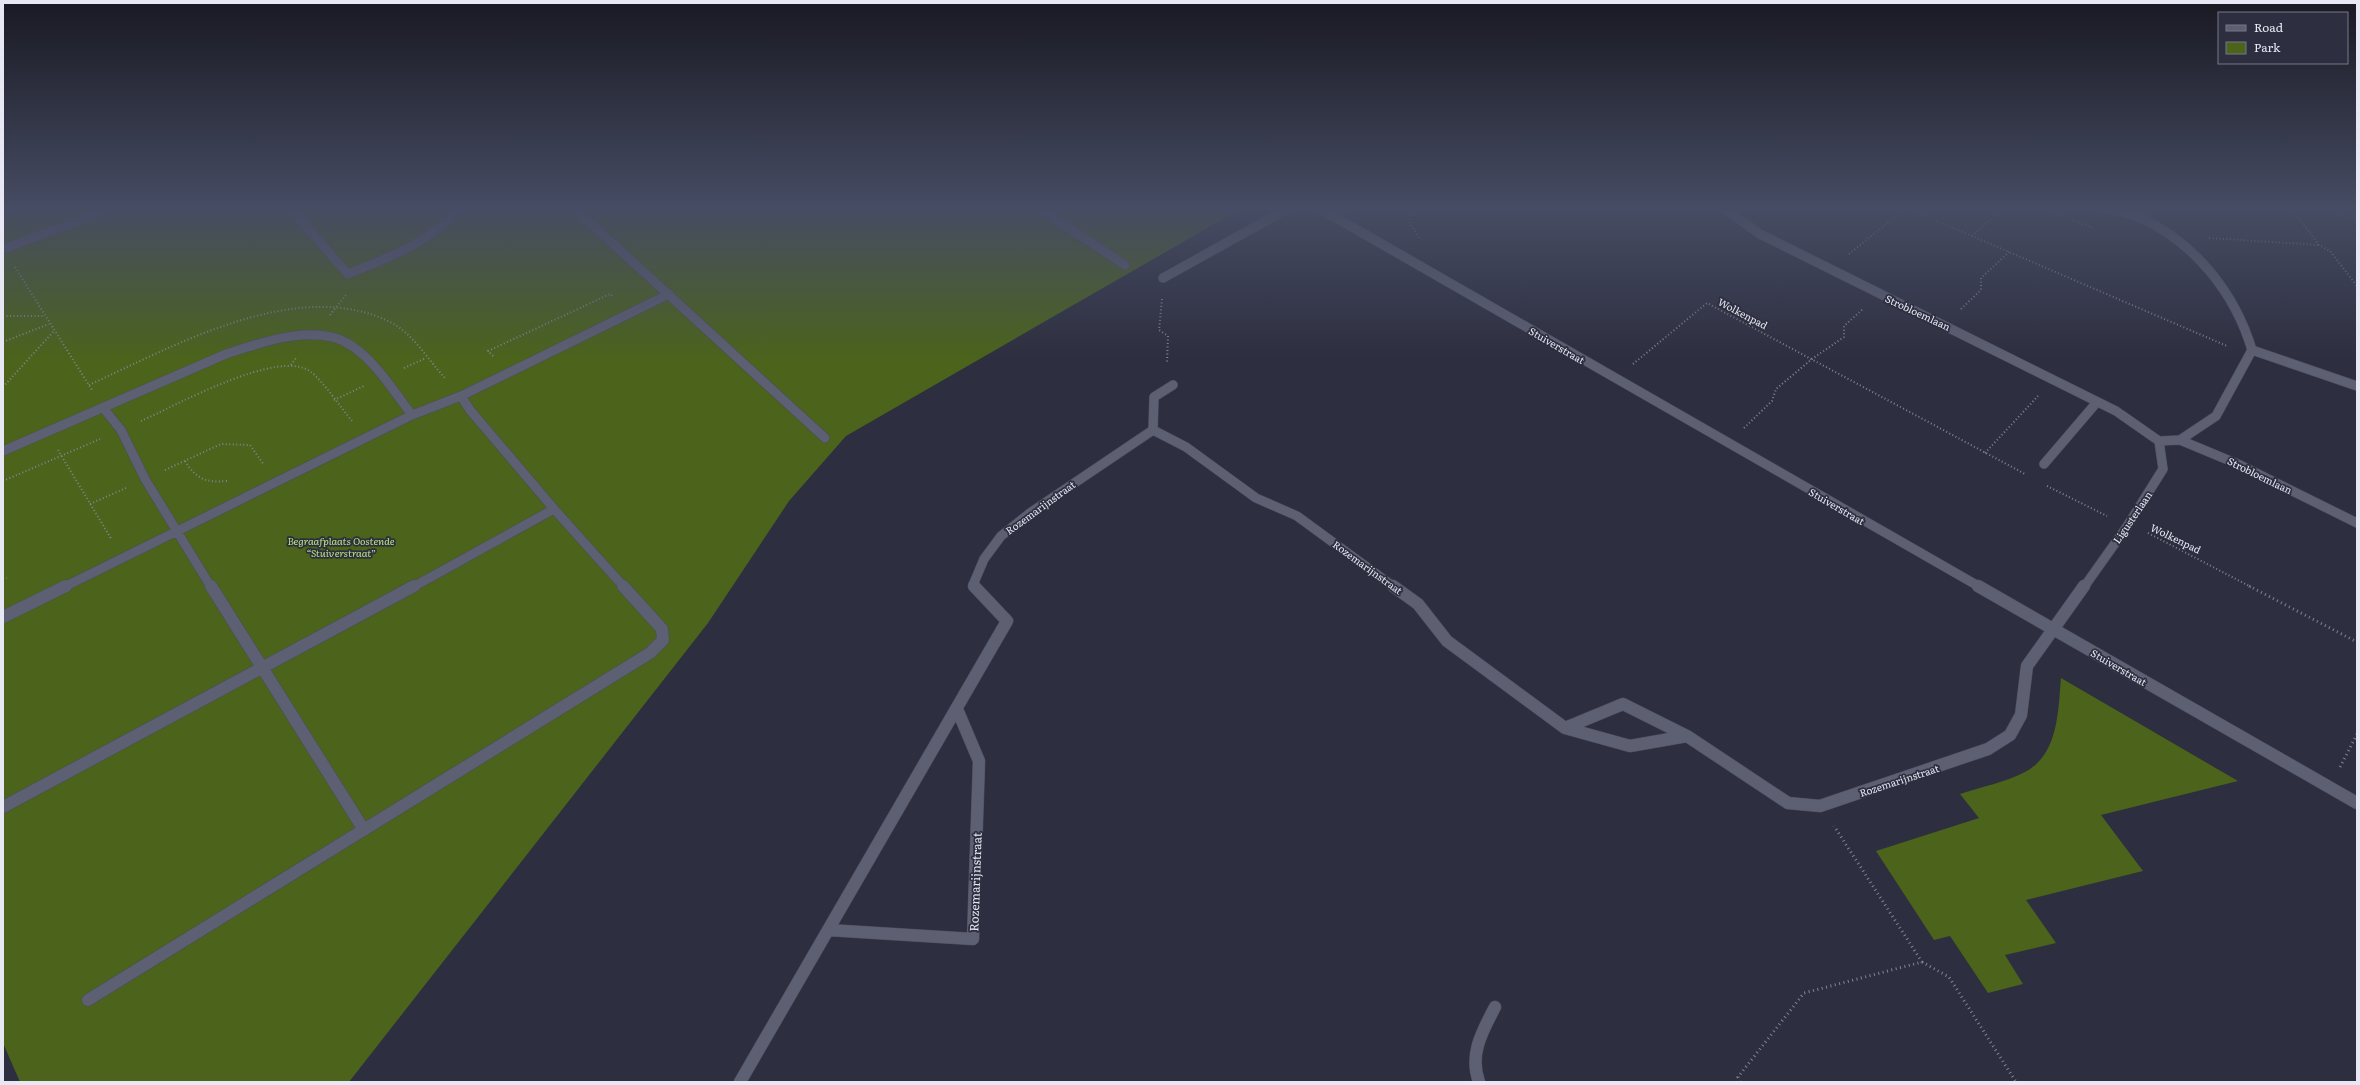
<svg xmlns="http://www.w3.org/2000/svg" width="2360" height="1085" font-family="Literata,serif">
	<rect width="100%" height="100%" fill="#2d2e3f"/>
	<!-- green -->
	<path fill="#4b631b" d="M3,208H1242L846,436L789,501L708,623L349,1082H20L3,1043Z
		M2061,678L2238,781L2101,815L2143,871L2026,900L2056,943L2005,955L2023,984L1988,993L1950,936L1934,940L1876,851L1979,818L1960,794C1981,787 2006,782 2025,772C2059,754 2058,710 2061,678Z"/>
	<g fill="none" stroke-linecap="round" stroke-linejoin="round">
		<!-- lane-far1 casing -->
		<g stroke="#4c4d5b" stroke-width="10">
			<path id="lane-far1" d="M290,208L348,274C389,257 430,243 459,208
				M574,208L825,438
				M1039,208L1125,265
				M3,249L113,208
				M1163,278L1289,208
				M461,396L470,410L554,509L624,587
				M104,409L121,430L145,479L211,587
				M3,451L226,354C262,342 318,322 352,346C377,363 394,392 412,415
				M2044,464L2097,402
				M64,587L412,415L461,396L669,294
				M413,587L554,509"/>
		</g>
		<!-- lane casing -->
		<g stroke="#4c4d5b" stroke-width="13">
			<path id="lane" d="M211,586L364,830
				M3,617L66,586
				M3,807L414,586
				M88,1000L650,653L663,640L662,629L623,586"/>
		</g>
		<!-- street-far1 casing -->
		<g stroke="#4c4d5b" stroke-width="10">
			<path id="street-far1" d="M1319,208L1980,587
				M1724,208L1760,234L2116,411L2159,441L2163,469L2128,525L2084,587
				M2105,208C2117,211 2129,213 2141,218C2195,243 2235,293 2252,350L2357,386
				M1331,216L1343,208
				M1153,430L1154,397L1173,385
				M2180,440L2216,416L2252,350
				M2159,441L2180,440L2240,465L2357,523
				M975,587L973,585L984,559L1001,536L1030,513L1153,430L1186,447L1256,498L1297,516L1394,587"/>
		</g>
		<!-- street casing -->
		<g stroke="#4c4d5b" stroke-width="13">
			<path id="street" d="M1393,586L1418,604L1447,641L1565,728L1630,746L1687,736
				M1978,586L2357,803
				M1565,728L1623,704L1687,736L1788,803L1820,806L1988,749L2010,735L2021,715L2027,666L2084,586
				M828,930L973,939L979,761L957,709
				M740,1082L1007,621L974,586
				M1479,1082C1469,1054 1482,1032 1495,1007"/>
		</g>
		<!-- path-far1 -->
		<path stroke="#838492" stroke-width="2" stroke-dasharray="1 2.5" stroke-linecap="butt" d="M1408,208L1410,223L1421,240
			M1907,208L2227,346
			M2043,208L2095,229
			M2291,208L2319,245L2330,251L2357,286
			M2329,208L2349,218L2357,219
			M1972,236L2004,208
			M2209,238L2319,245
			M1849,254L1906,208
			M15,267L92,390
			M1162,299L1159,330L1168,336L1167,364
			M1961,309L1981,290V278L2009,252
			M330,315L346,295
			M3,316H44
			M3,342L49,324
			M493,356L488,351L610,294L614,297
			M1633,364L1707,303L2025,474
			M291,365L296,358
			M404,368L426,358
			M89,385C174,346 297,276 390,322C413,333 428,360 445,378
			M3,387L54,331
			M334,400L364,386
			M141,421C175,406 280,347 311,372C322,380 342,409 352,421
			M1744,428L1772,401L1776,389L1812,359L1844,337V326L1863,309
			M58,450L112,540
			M1985,453L2038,396
			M185,461C196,479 206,483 227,481
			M165,470L221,444L250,445L264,465
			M3,481L100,439
			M2047,486L2107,516
			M90,504L126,488
			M2148,533L2251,587
			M3,579L7,578"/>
		<!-- path -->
		<path stroke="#838492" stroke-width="3" stroke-dasharray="1 3.5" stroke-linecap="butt" d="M2249,586L2357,642
			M2340,767L2357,734
			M1922,962L1949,977L2016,1082
			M1740,1082L1738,1077L1804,993L1922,962L1834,826"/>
		<!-- lane-far1 -->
		<use href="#lane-far1" stroke="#5d5f72" stroke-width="9"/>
		<!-- lane -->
		<use href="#lane" stroke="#5d5f72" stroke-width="12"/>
		<!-- street-far1 -->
		<use href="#street-far1" stroke="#5d5f72" stroke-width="9"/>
		<!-- street -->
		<use href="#street" stroke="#5d5f72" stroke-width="12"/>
	</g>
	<!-- sky -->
	<linearGradient id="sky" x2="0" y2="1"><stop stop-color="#191923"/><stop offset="0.58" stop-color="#464c63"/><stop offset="1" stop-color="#464c63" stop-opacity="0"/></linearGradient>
	<rect width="2360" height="360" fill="url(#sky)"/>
	<g text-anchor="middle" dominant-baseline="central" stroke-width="3.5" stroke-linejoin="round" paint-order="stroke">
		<!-- street labels -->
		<g font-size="10" fill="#e7e8f3" stroke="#2d2e3f">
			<text transform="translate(1918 312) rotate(25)">Strobloemlaan</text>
			<text transform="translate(1743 313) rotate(28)">Wolkenpad</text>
			<text transform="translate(1557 345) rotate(30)">Stuiverstraat</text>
			<text transform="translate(2260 475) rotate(26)">Strobloemlaan</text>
			<text transform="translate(1837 506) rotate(30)">Stuiverstraat</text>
			<text transform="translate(1040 507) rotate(-36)">Rozemarijnstraat</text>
			<text transform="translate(2132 517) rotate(-56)">Ligusterlaan</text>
			<text transform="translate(2176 538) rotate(26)">Wolkenpad</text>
			<text transform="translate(1368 567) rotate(36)">Rozemarijnstraat</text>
			<text transform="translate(2119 667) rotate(30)">Stuiverstraat</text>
			<text transform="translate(1899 780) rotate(-18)">Rozemarijnstraat</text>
		</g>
		<!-- park labels -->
		<g font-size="10" font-style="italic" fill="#bce380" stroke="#2d2e3f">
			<text x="341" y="540">Begraafplaats Oostende<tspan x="341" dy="12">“Stuiverstraat”</tspan></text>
		</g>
		<!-- near-street labels -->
		<g font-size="12" fill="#e7e8f3" stroke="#2d2e3f">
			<text transform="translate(975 882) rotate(-88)">Rozemarijnstraat</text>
		</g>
	</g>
	<!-- border -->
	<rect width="2360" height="1085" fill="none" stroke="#e7e8f3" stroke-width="8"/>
	<!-- legend -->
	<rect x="2218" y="12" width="130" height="52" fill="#2d2e3f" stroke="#777887"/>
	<rect x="2226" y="25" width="20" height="6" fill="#5d5f72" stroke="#777887"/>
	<text x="2254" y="32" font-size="12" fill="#e7e8f3">Road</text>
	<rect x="2226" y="42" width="20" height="12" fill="#4b631b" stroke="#777887"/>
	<text x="2254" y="52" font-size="12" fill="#e7e8f3">Park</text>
</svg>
